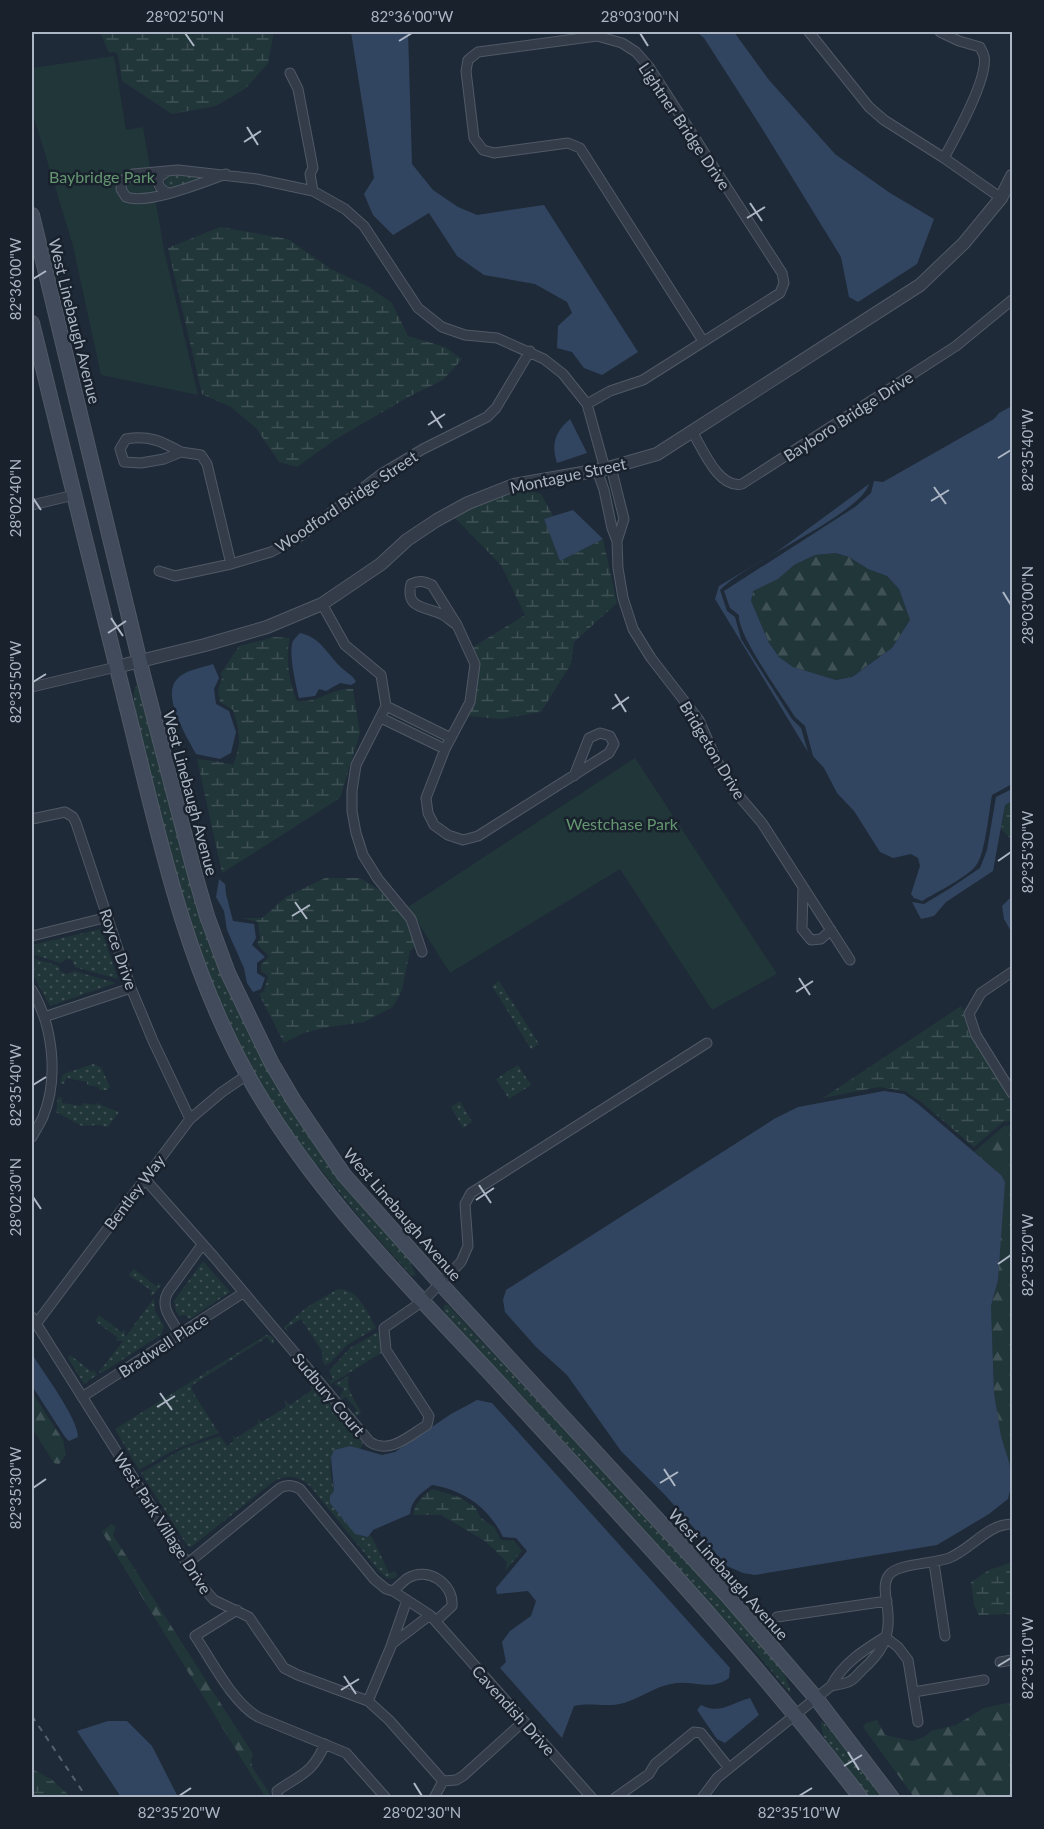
<svg xmlns="http://www.w3.org/2000/svg" width="1044" height="1829" font-family="Lato,sans-serif">
	<defs>
		<pattern id="grass-dots" width="8" height="8" patternUnits="userSpaceOnUse" patternTransform="scale(1.5)"><rect width="8" height="8" fill="#213639"/><path d="M2 2h.1M6 6h.1" fill="none" stroke="#3f5154" stroke-width="1.8" stroke-linecap="round"/></pattern>
		<pattern id="forest-firs" width="22" height="20" patternUnits="userSpaceOnUse" patternTransform="scale(1.5)"><rect width="22" height="20" fill="#213639"/><path d="M5 1l3.5 6h-7zM16 11l3.5 6h-7z" fill="#3f5154"/></pattern>
		<pattern id="wetland-marsh" width="20" height="14" patternUnits="userSpaceOnUse" patternTransform="scale(1.5)"><rect width="20" height="14" fill="#213639"/><path d="M1 5h8M5 5V1M11 12h8M15 12V8" fill="none" stroke="#3f5154"/></pattern>
	</defs>
	<rect width="100%" height="100%" fill="#1f2a38"/>
	<!-- grass -->
	<path fill="url(#grass-dots)" d="M182,173L203,177L173,188H169L165,184V178L168,175Z
		M137,684L170,807L180,839L262,1054L406,1252L416,1276L410,1274L369,1229L319,1167L303,1153L276,1113L231,1033L185,918L134,714V692Z
		M101,929L118,979L75,967L72,960L67,959L60,963L32,954V945Z
		M32,958L59,966L60,971L66,974L74,971L116,983L50,1006L32,973Z
		M499,981L539,1044L531,1049L492,986Z
		M93,1064L101,1067L110,1087L107,1090H99V1087L87,1085V1082L66,1078L64,1084L60,1083L63,1074Z
		M518,1065L531,1085L509,1099L496,1079Z
		M58,1097L62,1098V1103L82,1106L83,1103L96,1105V1103L119,1112L108,1127L99,1125L82,1126L56,1112Z
		M460,1101L472,1122L463,1128L451,1107Z
		M203,1261L230,1292L190,1319L185,1315L179,1316L176,1311L174,1301Z
		M134,1269L156,1286L158,1283L161,1285L152,1296L150,1294L152,1291L129,1275Z
		M338,1289C359,1289 367,1312 376,1328L347,1345L330,1363L325,1365L322,1360V1351L301,1319L286,1328L289,1333L284,1327L307,1307Z
		M154,1298L155,1311L164,1326L162,1334L100,1374L99,1372L123,1341L116,1340L118,1338L95,1321L99,1315L121,1332L123,1330L126,1332L124,1335L126,1336Z
		M445,1304L448,1305L545,1409L561,1420L663,1530L782,1667L791,1692H789L758,1655L451,1324L443,1309Z
		M378,1332L381,1338V1353L331,1384L325,1376L330,1381L333,1379L329,1371L350,1348Z
		M266,1335L273,1337L274,1344L271,1343L267,1337L191,1386L194,1394L219,1433L176,1449L139,1470L115,1429Z
		M70,1355L92,1372L94,1370L97,1375L84,1384L68,1358Z
		M350,1375C343,1388 356,1400 361,1413L356,1416L352,1415L357,1410L346,1397L340,1400L341,1394L344,1389L334,1384Z
		M312,1384L363,1443L360,1450L350,1446L334,1450C322,1477 343,1510 355,1534L367,1537L369,1535L372,1537L389,1573L395,1571L397,1576L393,1579L387,1578L379,1571L310,1486C299,1476 286,1474 273,1482L191,1547L187,1545L141,1473L184,1448L220,1436L227,1446L234,1441L232,1435L236,1438L258,1424V1419L262,1422L286,1407L285,1401L290,1405L312,1390L310,1386Z
		M821,1722H823L885,1797H867C852,1778 821,1746 821,1722Z"/>
	<!-- forest -->
	<path fill="url(#forest-firs)" d="M835,553L849,557L868,569L887,576L899,589L910,620L892,648L851,677L836,680L793,667L779,657L769,643L751,601L753,591L778,579L794,565L815,555Z
		M1012,1125V1483L1009,1462L1001,1436L994,1393L991,1306L998,1280L1001,1175L974,1152L1004,1126Z
		M32,1392L63,1440L66,1455L59,1464L54,1463L32,1428Z
		M111,1524L116,1527L113,1535L253,1754L251,1761L252,1767L272,1797H265L102,1532Z
		M1012,1702V1797H914L863,1727L866,1723L877,1720L885,1735L912,1741L924,1737L931,1731L956,1725L984,1708Z"/>
	<!-- wetland -->
	<path fill="url(#wetland-marsh)" d="M100,32H274L268,63L246,88L216,106L172,114L122,81L118,55L115,52L109,53Z
		M220,227L288,239L331,269L369,287L392,303L408,336L445,347L462,359L443,380L410,396L336,439L297,467L279,462L256,428L231,407L202,394L168,248Z
		M521,488L541,494L553,516L544,519L560,561L603,539L617,603L574,642L571,664L541,712L500,719L467,716L474,703L480,664L473,647L525,615L501,565L453,516L470,507Z
		M275,637L290,638C285,656 289,684 297,701C320,704 331,687 353,689L360,733L340,798L222,873L197,759C210,761 222,761 233,765C242,743 240,732 233,710L220,702L218,690L222,678L221,673L239,646Z
		M1012,801V840L1001,829L1005,805Z
		M325,878H360L381,891L407,922L415,947L410,951L402,990L393,1007L364,1022L324,1028L304,1033L284,1043L259,994L264,991L268,976L261,971V965L269,956L257,944L260,938L258,922L242,918H262L286,897Z
		M961,1006L965,1012L972,1037L1012,1102V1121L1003,1122L974,1147L921,1102L905,1091L879,1087L823,1098Z
		M432,1489L459,1497L475,1507L481,1518L494,1527L501,1540L514,1541L522,1551L505,1571L507,1562L485,1541L441,1515H413C415,1503 422,1497 432,1489Z
		M1012,1562V1614L979,1615L974,1605L971,1582L989,1570Z
		M32,1769L51,1779L71,1797H32Z"/>
	<!-- green -->
	<path fill="#213639" d="M114,56L126,130L143,127L164,250L198,395L101,375L73,246L32,111V68Z
		M635,758L777,974L712,1010L620,869L450,973L408,907Z"/>
	<!-- water -->
	<path fill="#324560" fill-rule="evenodd" d="M351,32H408L412,164L433,190L458,207L477,215L544,205L638,352L602,375L584,368L572,352L557,348L558,326L572,313L567,302L535,284L484,275L457,256L429,213L393,235L373,215L364,194L374,178Z
		M697,32H734L769,80L835,154L890,193L934,219L917,264L858,302L849,297L841,257L763,130L704,38Z
		M1012,406V784L992,795C989,811 985,853 977,864C970,876 935,893 922,901L914,898L911,894L920,866L918,858L911,854L893,858L880,852L854,811L837,793L824,768L813,756L805,726L795,717C783,697 737,635 739,615L730,608L724,591L855,507L871,493L874,481L883,482L994,419L999,413ZM836,553L849,557L868,569L887,576L899,589L910,620L892,648L852,677L836,680L793,667L779,657L769,643L751,601L753,591L778,579L794,565L815,555Z
		M570,419L587,453L557,463C551,444 555,432 570,419Z
		M869,484C860,515 746,562 720,590L727,611L735,617L741,639L792,719L801,728L808,752L715,599L719,586L778,551Z
		M573,510L603,539L560,561L544,519Z
		M300,633C321,637 328,656 343,669C348,674 353,675 356,682L351,685L340,683L326,691L319,689L315,696L299,698C296,686 288,652 293,641C295,638 298,635 300,633Z
		M213,664L219,678L214,689L216,704L229,711L236,732L231,753L220,759L196,754C187,737 161,696 177,679C185,670 201,668 213,664Z
		M1012,789V801L1005,805L993,871L946,902L934,916L921,919L912,902L924,904L949,889L980,868L987,850L996,797Z
		M219,879L225,884L226,894L233,921L254,924L256,938L252,945L265,957L257,963V973L265,978L261,989L253,992L247,983L244,968L227,930L224,911L216,897Z
		M1012,896V933L1004,919L1002,906Z
		M884,1091L904,1094L918,1104L1001,1175L1005,1182L998,1280L991,1306L994,1393L1001,1436L1009,1462L1012,1482L1008,1499L989,1514L937,1545L755,1575L743,1573L727,1566L666,1496L621,1451L567,1375L536,1347L505,1312L503,1300L506,1290L774,1119L798,1107Z
		M32,1354C43,1372 78,1418 78,1437L69,1441L65,1437L32,1386Z
		M477,1400L492,1403L730,1668L729,1678C711,1692 691,1679 671,1684C654,1687 641,1698 624,1703C605,1708 593,1702 574,1706L562,1738L500,1668L506,1662L502,1642L510,1631L531,1616L536,1601L528,1591L497,1594L496,1588L527,1551L516,1538L503,1537C489,1508 464,1490 432,1485C421,1493 411,1500 410,1514L373,1530L368,1537L355,1534L330,1503V1496L334,1491L331,1457L334,1450L350,1446L382,1455L395,1452L451,1414Z
		M750,1698L759,1715L725,1743L717,1739L697,1710L701,1705C720,1715 731,1703 750,1698Z
		M108,1721H127L152,1746L178,1797H121L77,1731Z"/>
	<g fill="none" stroke-linecap="round" stroke-linejoin="round">
		<!-- minor casing -->
		<g stroke="#505966" stroke-width="11">
			<path id="minor" d="M809,32L869,107L884,120L944,158C955,138 989,77 984,56C983,52 981,50 980,47L959,41L940,32
				M290,73L298,89L313,168L310,174L313,191
				M944,158L1001,198
				M166,172L159,177C156,184 161,190 168,193
				M226,174C204,182 148,205 126,197L121,189L122,181L133,174L178,170L257,179L313,191L345,209L364,226L418,308L442,327L465,335L497,338L544,359L563,374L587,404L605,469
				M587,404L610,391L643,380L780,293L784,283L782,273L649,67L636,52L622,43L597,36L478,52L468,60L466,71L474,138L483,150L494,153L568,143L580,148L703,341
				M693,433C703,450 719,489 742,484L956,346L1012,300
				M181,452C161,441 149,435 126,439L120,449L124,462L141,463L164,459L181,452L201,455L207,464L231,564
				M611,467L624,519L617,541
				M597,470L604,490L612,528L617,541L618,568L623,598L633,629L651,658L699,720L716,759L733,789L762,823L850,960
				M32,505L74,495
				M159,571L175,576L231,564L271,552L302,535L381,474L423,449L487,417L496,408L530,351
				M322,604L345,645L381,675L386,706L356,765L352,791V811L356,833L363,855L378,879L411,919L422,952
				M457,625C452,622 446,616 441,614C425,606 405,609 411,584C419,580 424,581 432,585L457,625L475,664L470,702L445,749L426,798L428,813L434,825L448,835L463,840L478,836L609,753L614,744L610,736L600,733L589,738L574,776
				M32,687L116,667
				M386,706L451,738
				M381,718L445,749
				M32,819L65,812L73,817L76,823L131,988L153,1041L190,1119
				M803,887L802,929L811,940L821,939L831,930
				M32,936L108,917
				M1012,972L981,993L969,1014L976,1035L1012,1093
				M32,990C53,1026 59,1078 43,1117C40,1124 35,1131 32,1137
				M44,1017L131,988
				M144,1178L214,1257L370,1442C390,1455 410,1435 427,1425L429,1416L386,1350L384,1328L423,1301L461,1262L468,1246L465,1204L471,1193L707,1043
				M32,1317L200,1584L214,1600L249,1617L284,1668L298,1675L368,1701L389,1720L443,1781L456,1780L463,1776L524,1721
				M36,1324L190,1119L222,1092L247,1075
				M180,1334C172,1320 159,1307 168,1292L202,1245
				M82,1397L243,1293
				M188,1563L280,1488C287,1484 293,1485 300,1489L374,1579L386,1589L393,1591L430,1615L592,1798
				M934,1563L945,1636
				M393,1591C398,1587 403,1581 408,1578C428,1566 454,1584 452,1606L436,1621
				M237,1610L195,1636C212,1661 232,1702 258,1717L346,1753L386,1798
				M777,1617L887,1601
				M885,1637L898,1647L908,1660L918,1722
				M392,1643L407,1600
				M1000,1662L1012,1660
				M831,1686C843,1663 864,1650 885,1637
				M914,1692L984,1680
				M368,1701L392,1644L430,1615
				M278,1798L277,1791C301,1774 312,1774 325,1744
				M434,1798L443,1781
				M615,1798L649,1774L655,1764L694,1732L701,1733L729,1768
				M702,1798L717,1778L831,1686C836,1685 843,1684 848,1682C854,1680 858,1674 862,1670C879,1655 890,1640 888,1615C888,1603 881,1585 889,1575C898,1563 934,1564 949,1558C972,1549 987,1524 1012,1524"/>
		</g>
		<!-- tertiary casing -->
		<g stroke="#505966" stroke-width="14">
			<path id="tertiary" d="M116,667L205,645L267,627L322,604L381,564L407,540L437,520L468,503L514,485L605,469L657,454L920,285L964,243L1001,198L1012,176"/>
		</g>
		<!-- secondary casing -->
		<g stroke="#505966" stroke-width="16">
			<path id="secondary" d="M32,215L143,675L196,878L207,916L228,973L271,1062L294,1101L344,1175L440,1283L726,1594L816,1698L892,1798
				M32,323C64,455 97,588 130,720C160,842 186,964 247,1074C312,1191 410,1287 500,1384C624,1519 749,1652 861,1798"/>
		</g>
		<!-- minor -->
		<use href="#minor" stroke="#333c48" stroke-width="9"/>
		<!-- tertiary -->
		<use href="#tertiary" stroke="#333c48" stroke-width="12"/>
		<!-- secondary -->
		<use href="#secondary" stroke="#414b5c" stroke-width="14"/>
		<!-- rail -->
		<path stroke="#556070" stroke-width="2" stroke-dasharray="6 6" stroke-linecap="butt" d="M32,1716L87,1798"/>
	</g>
	<!-- ticks -->
	<path fill="none" stroke="#adb6c5" stroke-width="2" d="M185,33L194,46M640,33L648,46M399,41L412,33M247,127L258,145M244,142L261,131M750,203L762,221M747,218L765,207M33,279L46,271M431,411L442,428M428,425L445,414M998,458L1011,450M934,487L946,504M33,498L41,510M931,501L949,490M1003,592L1011,605M111,618L123,636M108,633L126,621M33,682L46,674M615,694L626,712M612,709L629,697M998,861L1011,852M295,902L307,919M292,916L310,905M799,978L810,995M796,992L813,981M33,1085L46,1077M479,1185L491,1203M33,1197L41,1209M476,1200L494,1188M998,1264L1011,1255M160,1393L172,1410M157,1407L175,1396M664,1469L675,1486M660,1483L678,1472M33,1488L46,1479M998,1666L1011,1658M344,1676L356,1694M341,1690L359,1679M848,1752L859,1770M844,1766L862,1755M414,1783L422,1796M179,1796L191,1788M799,1796L812,1788"/>
	<g text-anchor="middle" dominant-baseline="central" stroke-width="5" stroke-linejoin="round" paint-order="stroke">
		<!-- street labels -->
		<g font-size="16" fill="#adb6c5" stroke="#19212d">
			<text transform="translate(685 126) rotate(56)">Lightner Bridge Drive</text>
			<text transform="translate(75 321) rotate(76)">West Linebaugh Avenue</text>
			<text transform="translate(848 416) rotate(-33)">Bayboro Bridge Drive</text>
			<text transform="translate(568 475) rotate(-12)">Montague Street</text>
			<text transform="translate(346 501) rotate(-34)">Woodford Bridge Street</text>
			<text transform="translate(713 750) rotate(59)">Bridgeton Drive</text>
			<text transform="translate(191 793) rotate(75)">West Linebaugh Avenue</text>
			<text transform="translate(119 949) rotate(71)">Royce Drive</text>
			<text transform="translate(134 1192) rotate(-53)">Bentley Way</text>
			<text transform="translate(403 1214) rotate(49)">West Linebaugh Avenue</text>
			<text transform="translate(163 1345) rotate(-33)">Bradwell Place</text>
			<text transform="translate(329 1394) rotate(50)">Sudbury Court</text>
			<text transform="translate(163 1523) rotate(57)">West Park Village Drive</text>
			<text transform="translate(729 1574) rotate(48)">West Linebaugh Avenue</text>
			<text transform="translate(514 1710) rotate(48)">Cavendish Drive</text>
		</g>
		<!-- park labels -->
		<g font-size="16" fill="#649670" stroke="#19212d">
			<text x="102" y="176">Baybridge Park</text>
			<text x="622" y="823">Westchase Park</text>
		</g>
	</g>
	<!-- border -->
	<rect width="1044" height="1829" fill="none" stroke="#19212d" stroke-width="66"/>
	<rect x="33" y="33" width="978" height="1763" fill="none" stroke="#adb6c5" stroke-width="2"/>
	<g font-size="15" text-anchor="middle" fill="#adb6c5">
		<text x="185" y="22">28°02'50"N</text>
		<text x="412" y="22">82°36'00"W</text>
		<text x="640" y="22">28°03'00"N</text>
		<text transform="translate(16 279) rotate(-90)" y="5">82°36'00"W</text>
		<text transform="translate(1028 450) rotate(-90)" y="5">82°35'40"W</text>
		<text transform="translate(16 498) rotate(-90)" y="5">28°02'40"N</text>
		<text transform="translate(1028 605) rotate(-90)" y="5">28°03'00"N</text>
		<text transform="translate(16 682) rotate(-90)" y="5">82°35'50"W</text>
		<text transform="translate(1028 852) rotate(-90)" y="5">82°35'30"W</text>
		<text transform="translate(16 1085) rotate(-90)" y="5">82°35'40"W</text>
		<text transform="translate(16 1197) rotate(-90)" y="5">28°02'30"N</text>
		<text transform="translate(1028 1255) rotate(-90)" y="5">82°35'20"W</text>
		<text transform="translate(16 1488) rotate(-90)" y="5">82°35'30"W</text>
		<text transform="translate(1028 1658) rotate(-90)" y="5">82°35'10"W</text>
		<text x="179" y="1818">82°35'20"W</text>
		<text x="422" y="1818">28°02'30"N</text>
		<text x="799" y="1818">82°35'10"W</text>
	</g>
</svg>
